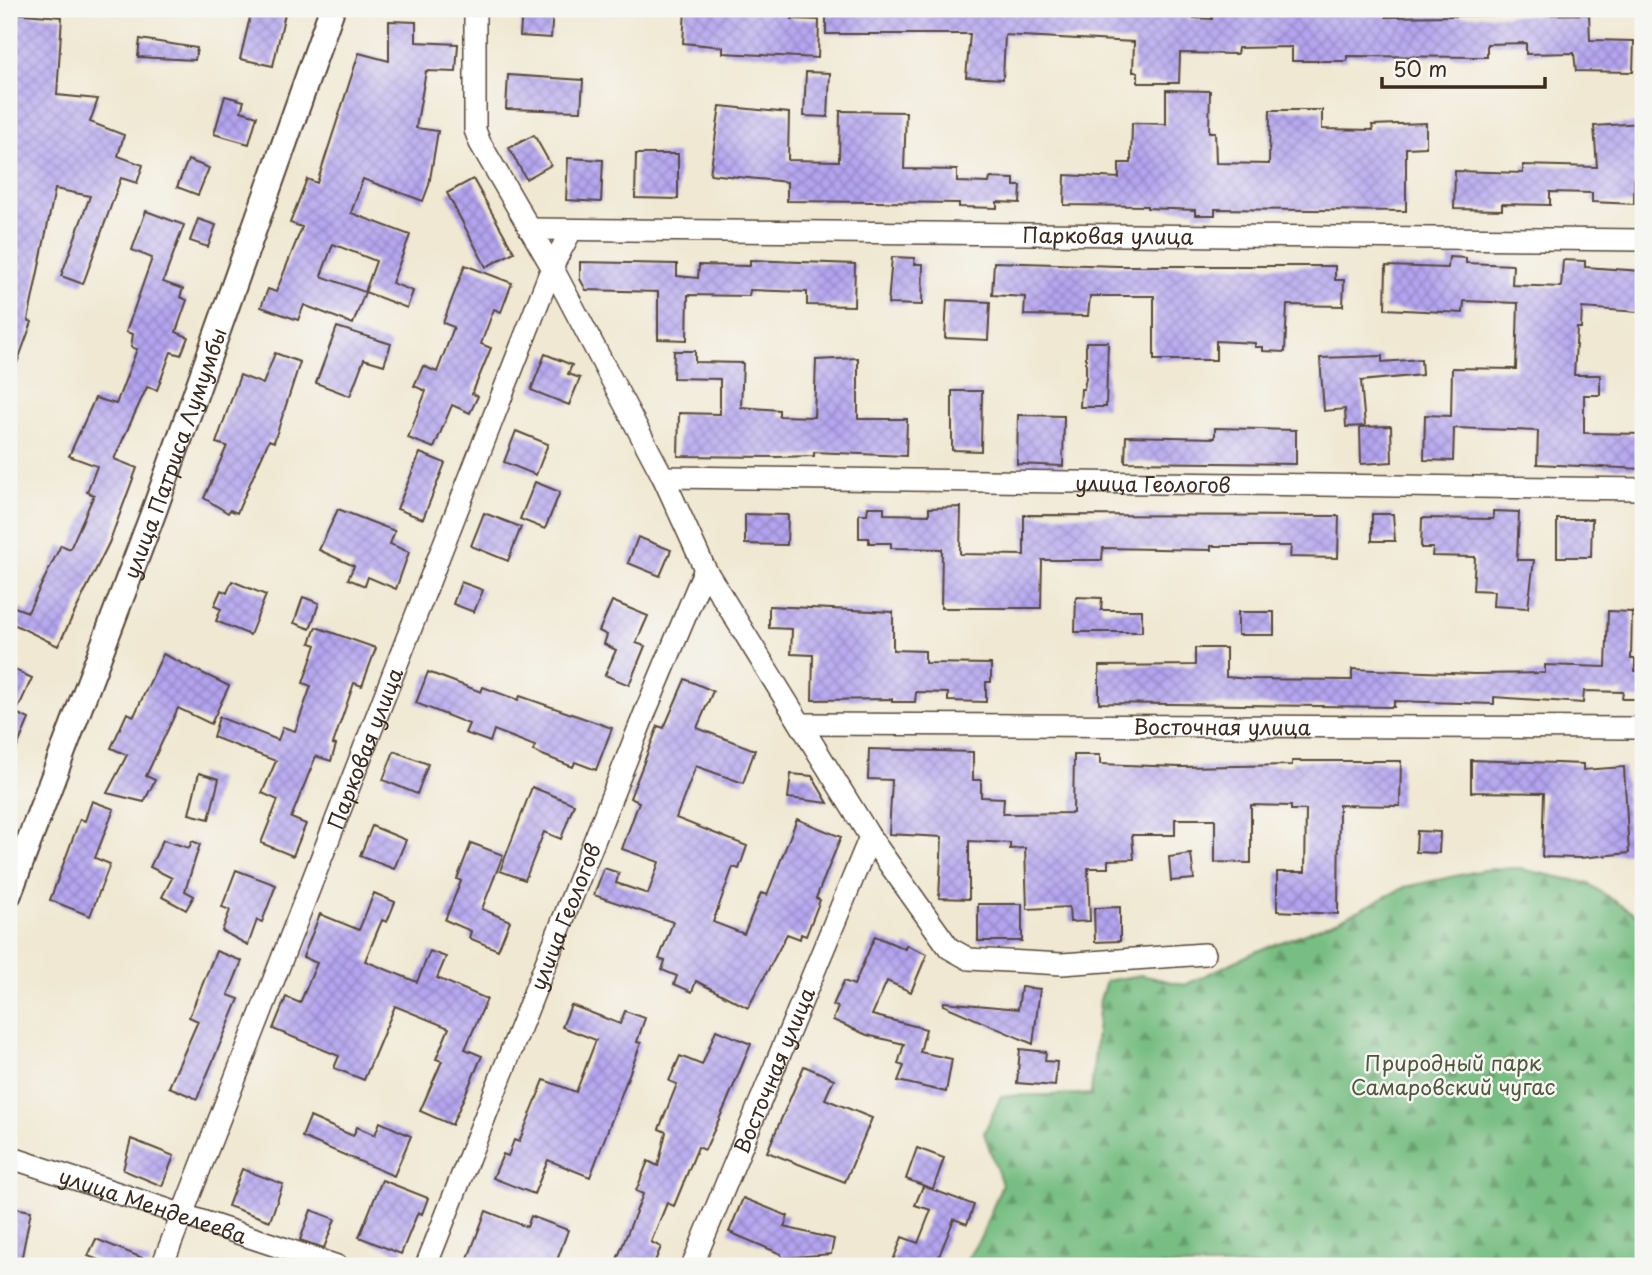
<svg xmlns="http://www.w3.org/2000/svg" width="1652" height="1275" font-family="'Playpen Sans',sans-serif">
	<defs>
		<pattern id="forest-firs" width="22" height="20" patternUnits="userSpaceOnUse" patternTransform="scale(1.75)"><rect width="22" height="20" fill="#78be83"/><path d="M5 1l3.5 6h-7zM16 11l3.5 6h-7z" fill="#649b6b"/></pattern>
		<pattern id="building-cross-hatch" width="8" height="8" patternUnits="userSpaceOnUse" patternTransform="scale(1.75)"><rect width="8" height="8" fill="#b3a4f0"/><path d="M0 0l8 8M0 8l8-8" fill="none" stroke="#9386c2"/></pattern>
	</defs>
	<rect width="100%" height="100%" fill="#f6f6f2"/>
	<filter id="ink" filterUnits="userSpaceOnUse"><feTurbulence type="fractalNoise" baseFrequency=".0143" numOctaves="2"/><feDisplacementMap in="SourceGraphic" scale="14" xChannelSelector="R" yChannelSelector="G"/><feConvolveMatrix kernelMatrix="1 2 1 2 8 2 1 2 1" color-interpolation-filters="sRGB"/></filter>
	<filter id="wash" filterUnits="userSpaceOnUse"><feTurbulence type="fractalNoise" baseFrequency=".00686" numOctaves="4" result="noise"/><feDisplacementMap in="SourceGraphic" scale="28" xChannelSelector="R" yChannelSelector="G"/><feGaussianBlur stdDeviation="1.57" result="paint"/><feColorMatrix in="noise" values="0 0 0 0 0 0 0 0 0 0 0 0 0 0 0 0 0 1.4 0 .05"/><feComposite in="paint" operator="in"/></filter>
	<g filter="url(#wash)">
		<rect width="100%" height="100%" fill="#f0e8d2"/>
		<!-- forest -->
		<path fill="url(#forest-firs)" stroke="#5a7450" stroke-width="2" d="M1515,868L1587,883L1636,915L1643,916V1266H963L982,1235L1002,1184L984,1133L1001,1096L1091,1094L1100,1000L1106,981L1141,975L1185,985L1255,952L1339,920L1405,887L1483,870Z"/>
		<g id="blocks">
			<!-- building -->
			<path fill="url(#building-cross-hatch)" d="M252,9H286L273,66L240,59Z
				M522,9H553L551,38L520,36Z
				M685,9H792V19L819,20L818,58L723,53V47L683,43Z
				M826,9H1176V17L1212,19V9L1386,14V17L1589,14L1590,40L1634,41L1633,72L1576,71L1574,53L1526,54V43L1487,44V57L1347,56V61H1292V47L1238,48L1237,54L1180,53L1179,83H1138V72H1133L1134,42L1005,35L1003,79L966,77L970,34H826Z
				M9,13L62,17L57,95L98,99L90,122L124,135L118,156L143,165L137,183L121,178L83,284L61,276L90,196L55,189L28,320L32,322L9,385V300L17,265L9,264Z
				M389,21L416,22V42L458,44L456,72L426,71L416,128L438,131L429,185L423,201L363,179L351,213L410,235L392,283L413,291L407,308L365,292L376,261L333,244L321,276L365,292L353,324L304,305L298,320L261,307L268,289L276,292L302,227L290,223L307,179L317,183L359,53L389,61Z
				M140,39L197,48L195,60L138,57Z
				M806,72L830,73L828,117L804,116Z
				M508,75L583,80L581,111L506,109Z
				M1166,90L1210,91L1209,132H1215L1216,163L1269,164L1270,110H1322V129L1373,130L1372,125L1426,123V147L1406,148V211L1215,209V215H1195V210L1147,208V206L1064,205L1065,175L1119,178V163H1131L1132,123L1166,124Z
				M225,96L244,101L241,111L257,116L249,144L214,134Z
				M720,106L789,113L788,160L839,161L840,111L906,112L904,169L957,170V182L989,183L990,178L1014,179V186H1021L1020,203L997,202V208L959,207V203L787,201V182L710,174Z
				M1643,123V153L1635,154L1634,204L1592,202V193L1550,192V205L1502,204V210L1454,209L1455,171L1523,173V165L1597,167L1594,126Z
				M534,135L551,165L526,179L509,148Z
				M636,154H678V199L635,198Z
				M568,158L603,160L601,202L566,200Z
				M188,160L209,168L198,195L177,187Z
				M473,179L514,252L486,267L447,193Z
				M146,211L184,225L163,282L183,289L180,297L187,300L176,332L188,337L181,355L171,352L157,390L147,387L114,459L137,468L109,543L58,646L9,622V605L28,612L61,545L70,549L94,495L87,492L97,466L69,456L95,398L116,404L137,349L131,347L133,334L126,332L152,258L132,250Z
				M198,219L216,225L208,247L190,241Z
				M892,257L915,258L914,264H923L922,305L888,304Z
				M1449,257L1466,258V263L1513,265L1512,285L1561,287L1563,260L1585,261V267L1642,271L1639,312L1582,308L1581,328H1577L1574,375H1600V395H1584V433L1643,434V469L1537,464L1538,431L1454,428L1453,461L1424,460L1425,415L1451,416L1452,368L1516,369L1518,303L1464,301L1463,313L1385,309L1386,266L1448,268Z
				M750,260L855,264L854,306L807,305V292L750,290L749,296L688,295L687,340L658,339V292L586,290L580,279V262L677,264V276L698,278L699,265L750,266Z
				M994,262L1118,266H1335V280H1344L1343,306L1287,305L1285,352L1263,351V347H1255V343L1216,341V360H1154V296H1090L1088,316L1024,315L1025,297L992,295Z
				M465,265L512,283L501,312L494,309L481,344L491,348L472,394L478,396L470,413L452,405L434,448L408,438L426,391L414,386L423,366L437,372L454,327L443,323Z
				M947,300L990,302L988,340L945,338Z
				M337,327L391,344L384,365L364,359L350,396L316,383Z
				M1086,342H1108L1106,407H1080L1081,389H1084L1086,377Z
				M674,351H695V362L743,363L741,407L779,410V416L814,417L816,360L858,358V419H907L906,456L814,452V456L776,457L678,456L679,413L720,414V379L673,378Z
				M275,353L300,362L274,442L269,440L237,513L230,510L228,513L204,498L227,446L216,443L240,375L263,384Z
				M545,354L572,365L568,374L580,378L569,405L531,390Z
				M1382,356V362L1421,359L1422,375L1361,381L1365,426L1346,427L1345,409L1324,411L1320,358Z
				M952,391H982L981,451L952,450Z
				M1018,415L1064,416L1063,466L1017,464Z
				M1391,426L1392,462L1361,464L1360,427Z
				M1215,428L1296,430V464L1125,462L1126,436L1215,438Z
				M516,431L548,444L536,475L504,462Z
				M420,453L445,463L423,519L397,509Z
				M535,482L560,492L545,529L520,519Z
				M868,507H884V514L929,515V508L961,507L960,554L1024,555V515L1339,516L1338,558L1290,557L1291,546H1211V550L1103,548L1102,560H1042L1041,608H941L942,549L891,548V543H869V538H859V514H867Z
				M338,509L395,531L390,544L409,552L396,589L368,577L365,586L348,579L354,566L319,550Z
				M1493,511L1519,512L1517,560H1534L1528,608L1493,606L1494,591L1473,590L1475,557L1432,556L1433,548H1421L1422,518L1493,519Z
				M484,513L521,527L508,561L471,546Z
				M745,514L788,515L787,545L745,544Z
				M1372,514H1393L1395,541H1372Z
				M1557,519H1592L1591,557H1557Z
				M638,537L671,550L660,576L628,563Z
				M232,581L266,595L250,635L216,621L221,609L214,606L221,590L227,593Z
				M461,582L483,590L474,612L453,604Z
				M303,597L319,603L310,629L294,623Z
				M1076,597L1102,598L1101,610H1142V632H1075Z
				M612,601L648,616L636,643L645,646L629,685L605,675L616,650L604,644L607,635L599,631Z
				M769,606L893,612V650L925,651V663L991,664V682H986V702L948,701V693L916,692L915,702H892V699L812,700L813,655L791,654L792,629L769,628Z
				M1608,611L1632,612L1631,659H1635V671H1643V699H1622L1623,692L1584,691L1583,703L1494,697V704L1394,701V707L1099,703V666L1195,665V648H1226V677L1249,679L1352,680V669L1474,674L1545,673V665L1606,667Z
				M1238,612H1274V635H1238Z
				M316,627L376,648L362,686L354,683L333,744L336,745L331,761L316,756L291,818L306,824L293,856L261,843L278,800L262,793L276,761L213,737L219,717L278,740L283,727L295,731L311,686L303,683L316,645L310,643Z
				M163,654L229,686L211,724L178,708L146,776L155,780L144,802L107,793L127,755L111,748L127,713L134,716Z
				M9,667L32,678L16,713L29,719L9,766Z
				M428,672L481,692L483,687L518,700L520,696L612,728L596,770L575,762L573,767L545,756L533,751L535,746L494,730L490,742L465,733L469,724L416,703Z
				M685,679L713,691L697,728L755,750L743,783L696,766L676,818L747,846L739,869L733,867L713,922L744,934L761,893L767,895L797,819L841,837L816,898L820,900L806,936L801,934L800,939L787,934L748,1008L696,981L692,992L674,984L677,976L662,970L665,961L659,959L673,922L594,895L604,868L619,873L616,883L648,894L659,862L622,849L639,802L630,798L658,726L664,728Z
				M869,749L973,752V780H981V797L1004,798L1003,814L1073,813L1074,755H1100V764L1180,767L1292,765V761H1401L1400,806L1339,805L1338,914L1277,911V872H1305L1306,810H1291V806L1251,805V863L1215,862V819H1175V835H1132L1134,859L1108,860V868H1088L1090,921L1070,922L1069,907L1027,909L1025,848L1010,849V843L969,841V899L939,898L942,837L889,834L892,780L868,779Z
				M394,751L428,764L417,794L383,780Z
				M1471,760L1583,764V770L1624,767L1629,853L1580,858L1542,857L1544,793L1471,792Z
				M199,773L219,779L209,819L189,814Z
				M791,774L812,776L828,803L788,798Z
				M532,787L574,804L561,839L544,832L525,880L500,871Z
				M92,801L114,809L95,858L110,864L90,916L50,900L80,819L85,821Z
				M372,826L406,840L394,869L360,856Z
				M1417,831L1440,832L1439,853L1416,852Z
				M163,840L189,848L192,841L200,844L185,891L194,896L186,910L162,897L172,878L150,867Z
				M471,843L503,855L482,909L510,921L498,950L469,938L471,931L445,920L461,881L457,879Z
				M1191,854L1194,879L1171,881L1169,857Z
				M236,870L276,885L262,922L257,920L248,945L222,931L230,910L222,907Z
				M374,893L395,902L387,922L382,920L365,961L417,982L430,951L446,957L437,978L487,999L465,1049L482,1056L452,1125L420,1111L442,1061L436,1059L449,1028L395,1006L364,1080L334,1068L339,1056L273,1029L286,997L300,1003L317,963L303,957L320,914L359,930Z
				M978,904H1022V941H978Z
				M1120,907V941L1095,942L1094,908Z
				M875,936L905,949L906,945L927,954L911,992L887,981L872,1015L926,1029L920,1052L952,1059L946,1092L898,1081L904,1066L898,1064L904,1044L867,1035L833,1020L838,1007L833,1005L844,981L854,985Z
				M216,951L242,961L228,995L239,999L197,1099L169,1087L198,1021L189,1017Z
				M1021,987L1040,989L1033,1044L943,1005L944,1002L1018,1009Z
				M571,1005L620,1024L625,1011L645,1018L637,1042L641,1043L590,1177L548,1160L534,1194L493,1178L503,1154L508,1156L514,1140L519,1142L544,1080L576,1092L596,1040L562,1027Z
				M716,1030L751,1044L726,1104L705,1150L698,1147L674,1206L667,1203L651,1242L661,1247L653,1266H628L616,1262L643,1194L636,1191L648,1161L658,1166L666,1132L659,1129L677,1084L669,1081L680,1056L702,1065Z
				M1020,1049L1046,1052L1045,1061L1057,1062L1055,1086L1017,1083Z
				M804,1066L834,1079L825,1099L872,1118L845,1182L767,1152Z
				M310,1117L353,1136L357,1127L375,1135L380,1122L411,1136L394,1176L302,1137Z
				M131,1139L174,1156L162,1186L123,1170Z
				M917,1148L944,1158L933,1189L906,1179Z
				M242,1169L283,1184L270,1221L228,1206Z
				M382,1180L428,1198L422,1214L418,1212L401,1254L359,1237Z
				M923,1186L974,1205L967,1224L954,1219L935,1266H891L902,1237L918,1243L931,1210L915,1205Z
				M743,1198L788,1216L784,1227L834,1239L831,1254L782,1258L781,1254L729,1232Z
				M9,1207L31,1211L20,1266H9Z
				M311,1210L335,1219L324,1248L300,1240Z
				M486,1211L527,1227L531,1216L568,1230L555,1266H465Z
				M96,1239L150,1261L149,1266H114L88,1256Z"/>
		</g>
	</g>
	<g filter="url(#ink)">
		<use href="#blocks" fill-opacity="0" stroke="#564639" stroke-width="2"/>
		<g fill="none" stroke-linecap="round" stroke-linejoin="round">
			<!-- minor casing -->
			<g stroke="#564639" stroke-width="24">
				<g id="minor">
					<path d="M475,9V130L480,143L552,267L663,477L705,569L870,837L949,948L969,959L1062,964L1205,954"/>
					<path id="s1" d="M530,229L1643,240"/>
					<path id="s2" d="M663,477L1643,489"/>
					<path id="s3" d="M802,724L1643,728"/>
					<path id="s4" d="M9,1157L337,1266"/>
					<path id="s5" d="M162,1266L552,267L571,231"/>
					<path id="s6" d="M426,1266L646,710L705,569"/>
					<path id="s7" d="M692,1266L870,837"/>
				</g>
			</g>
			<!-- tertiary casing -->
			<g stroke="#564639" stroke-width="28">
				<g id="tertiary">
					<path id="s8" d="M9,894L154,511L332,9"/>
				</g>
			</g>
			<!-- minor -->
			<use href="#minor" stroke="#fff" stroke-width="21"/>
			<!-- tertiary -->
			<use href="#tertiary" stroke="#fff" stroke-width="24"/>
		</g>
	</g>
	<g text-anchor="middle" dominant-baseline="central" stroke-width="5" stroke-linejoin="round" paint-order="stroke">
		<!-- street labels -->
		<g font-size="21" fill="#3b2a1e" stroke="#f6f6f2">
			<text stroke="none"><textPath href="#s1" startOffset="578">Парковая улица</textPath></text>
			<text stroke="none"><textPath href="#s8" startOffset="471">улица Патриса Лумумбы</textPath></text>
			<text stroke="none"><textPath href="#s2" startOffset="490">улица Геологов</textPath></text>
			<text stroke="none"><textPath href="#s3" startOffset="420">Восточная улица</textPath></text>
			<text stroke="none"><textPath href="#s5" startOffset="556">Парковая улица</textPath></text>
			<text stroke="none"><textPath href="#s6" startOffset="376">улица Геологов</textPath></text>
			<text stroke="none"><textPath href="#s7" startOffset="212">Восточная улица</textPath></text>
			<text stroke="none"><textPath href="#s4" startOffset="152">улица Менделеева</textPath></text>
		</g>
		<!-- park labels -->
		<g font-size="21" fill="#52583d" stroke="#f6f6f2">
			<text x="1453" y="1062">Природный парк<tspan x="1453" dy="24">Самаровский чугас</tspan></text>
		</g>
	</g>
	<!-- margin -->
	<rect width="1652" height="1275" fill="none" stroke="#f6f6f2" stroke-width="35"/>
	<!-- scale -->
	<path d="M1382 77v10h163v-10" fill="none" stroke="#3b2a1e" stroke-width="3.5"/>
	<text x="1393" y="77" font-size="21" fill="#3b2a1e" stroke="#f6f6f2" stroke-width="5" paint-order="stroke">50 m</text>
</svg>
